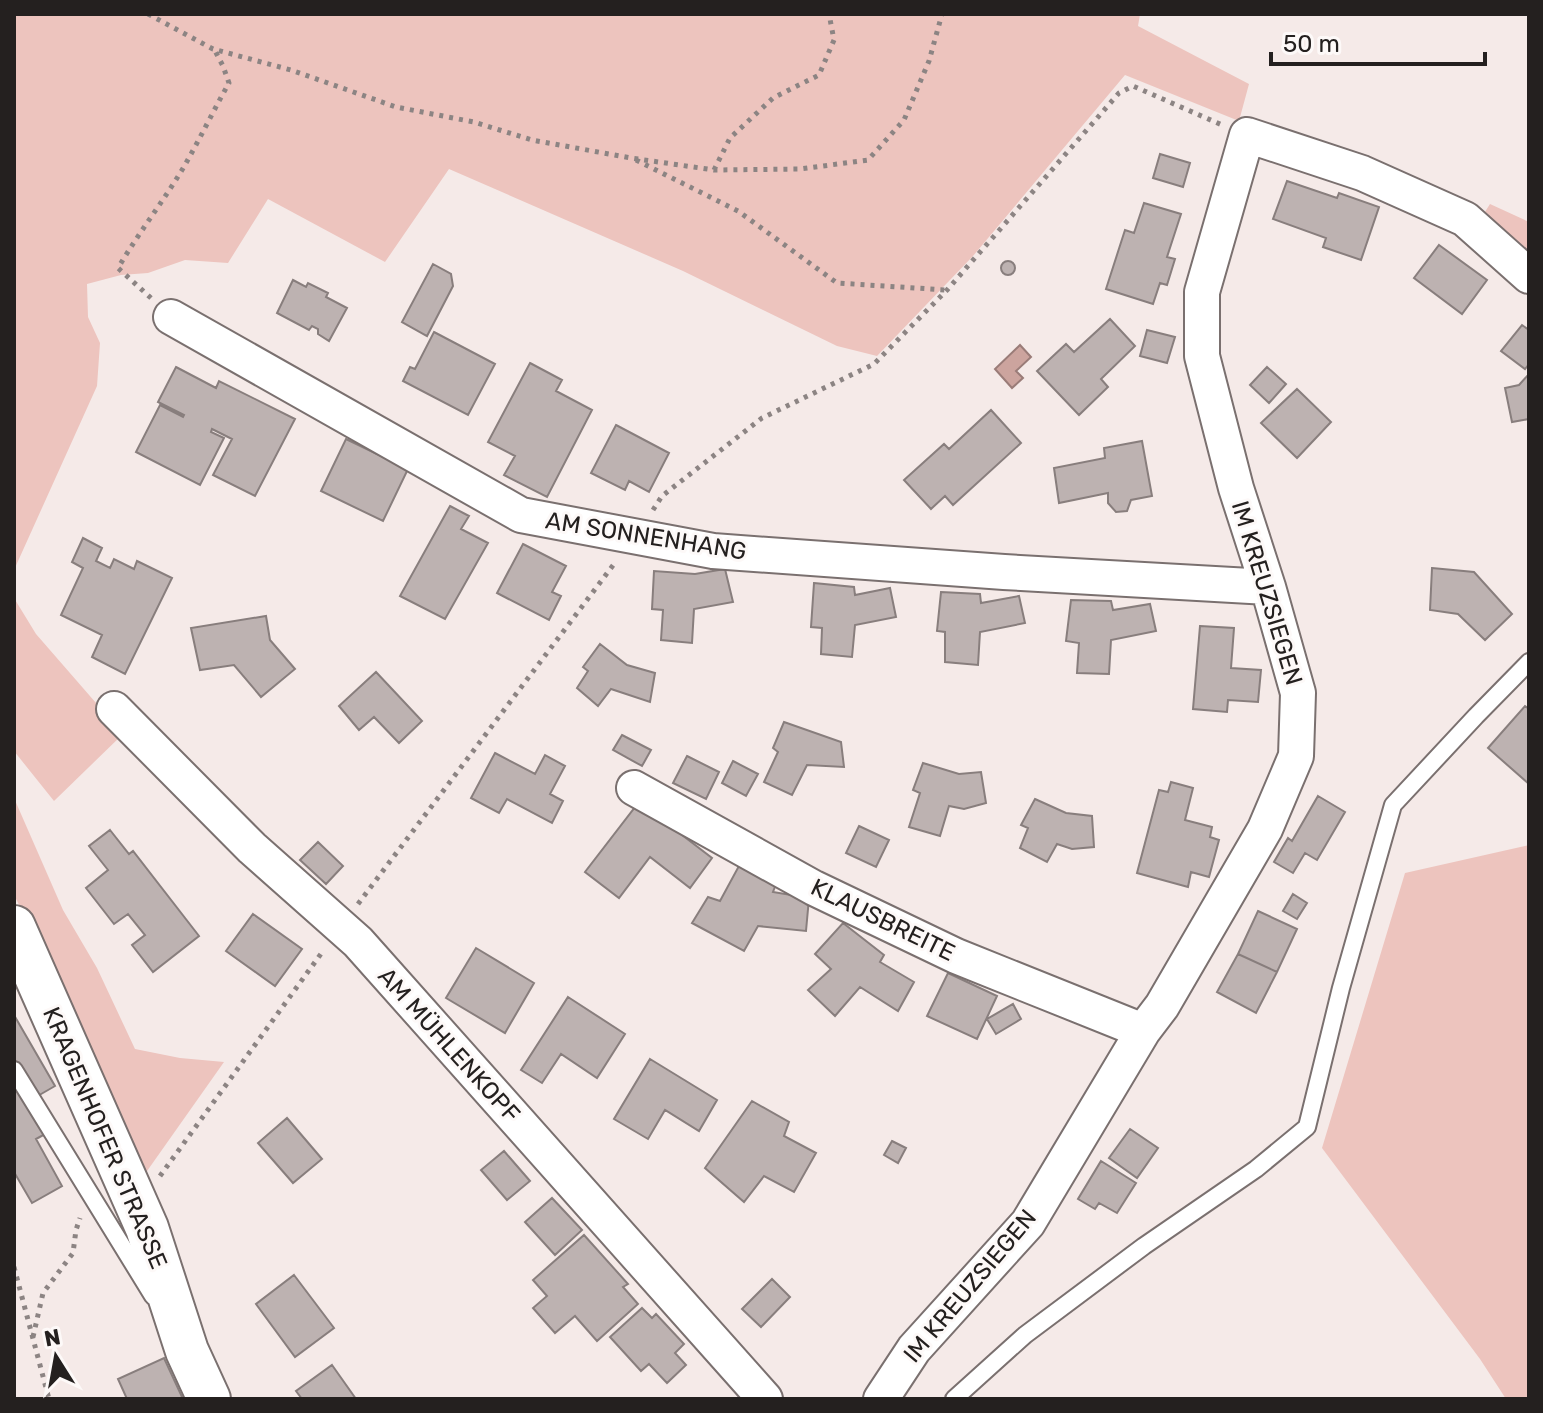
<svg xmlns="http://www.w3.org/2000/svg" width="1543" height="1413" font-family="Rubik,sans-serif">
	<rect width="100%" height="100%" fill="#f5eae8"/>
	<!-- green -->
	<path fill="#edc4be" d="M14,14H1140L1138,26L1249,84L1239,121L1125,75L973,256L877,356L837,346L683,271L449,169L385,262L268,199L228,263L185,260L148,273L121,275L87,284L88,317L100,343L97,386L14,570Z
		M1490,204L1529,222V254L1483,215Z
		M14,598L36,634L123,734L54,801L14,751Z
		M14,798L63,910L97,968L135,1049L180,1058L224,1062L140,1181L30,926L14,895Z
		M1529,845V1399H1506L1480,1359L1322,1148L1405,873Z"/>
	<!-- water -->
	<path fill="#cca49e" stroke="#9a7c78" stroke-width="2" d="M1020,345L1031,357L1016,371L1023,378L1012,388L995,369Z"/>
	<!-- building -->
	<path fill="#bdb2b1" stroke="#887e7d" stroke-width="2" d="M1160,154L1190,163L1183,187L1153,178Z
		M1287,181L1337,198L1339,193L1379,207L1361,260L1323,247L1326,238L1273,219Z
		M1144,203L1181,214L1167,257L1175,259L1167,285L1160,283L1153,304L1106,289L1125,230L1134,233Z
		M1439,245L1487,280L1462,314L1414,278Z
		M1001 268a7 7 0 1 1 14 0a7 7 0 1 1-14 0Z
		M433,264L451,274L453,286L427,336L402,322Z
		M293,280L306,287L308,283L328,293L326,297L347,308L329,341L318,334V329L312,326L309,330L277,313Z
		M1110,319L1135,346L1101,379L1108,387L1079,415L1037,371L1066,344L1074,352Z
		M1522,325L1529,330V364L1525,369L1501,351Z
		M1147,330L1175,337L1167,363L1140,356Z
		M434,332L495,364L468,415L403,381L410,367L415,369Z
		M530,363L562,380L556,391L592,410L547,497L504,475L515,456L488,442Z
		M176,367L216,388L219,381L295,419L255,496L213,475L232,439L212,429L211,432L224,438L200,485L136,452L160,405L183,417L184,415L158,402Z
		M1267,367L1286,384L1269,403L1250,385Z
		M1529,374V419L1512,422L1505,388L1519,385Z
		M1297,389L1331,422L1297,458L1261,423Z
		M991,410L1021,443L953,505L945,496L931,509L904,480L944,444L949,449Z
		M616,425L669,453L649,492L629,481L625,490L591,473Z
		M346,439L408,469L383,521L321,491Z
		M1142,441L1152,496L1131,500L1127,511L1116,512L1108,503V493L1059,503L1054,468L1105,458L1104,448Z
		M450,506L469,516L461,529L488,543L445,619L400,596Z
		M83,538L102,548L96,561L110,568L114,559L134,569L137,561L172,578L125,674L92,657L102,635L61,615L83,568L72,562Z
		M523,544L566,566L552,592L561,596L549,620L497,593Z
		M1432,568L1474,572L1512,614L1485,640L1458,614L1430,610Z
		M725,569L733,602L694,609L692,643L661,640L663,610L652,609L654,571L695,574Z
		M814,583L854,587L855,595L890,588L896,617L855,625L852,657L821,654L822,628L811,627Z
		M941,592L980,594L981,603L1019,596L1025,623L980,632L978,665L945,662V632L937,631Z
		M1071,600L1111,601L1113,610L1150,604L1156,631L1111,640L1109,674L1077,673L1079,643L1066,641Z
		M266,616L270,640L295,669L261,697L234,665L200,670L191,628Z
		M1200,626L1234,628L1231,668L1261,670L1258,702L1228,700L1227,712L1193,709Z
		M600,644L627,665L655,673L650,702L611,689L598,706L577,688L588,671L583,667Z
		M376,672L422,721L399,743L374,717L359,730L339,706Z
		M1525,706L1529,709V784L1488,748Z
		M784,722L841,742L844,767L807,765L792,795L764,782L778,752L773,748Z
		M622,735L651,750L642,766L613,750Z
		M495,753L535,774L545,755L565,766L550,794L563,801L552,823L507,799L499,813L471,798Z
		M687,756L719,772L706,799L673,783Z
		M733,761L758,774L746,796L722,783Z
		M923,763L959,774L981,772L986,803L964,809L949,806L940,836L909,827L920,793L913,790Z
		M1171,782L1193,788L1185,820L1212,827L1210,837L1219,840L1209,877L1191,872L1188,887L1137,873L1159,790L1168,792Z
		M1318,796L1345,812L1317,860L1305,853L1293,873L1274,862L1288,838L1292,841Z
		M1035,799L1066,813L1092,816L1094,847L1072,849L1057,844L1047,862L1020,848L1028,828L1021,825Z
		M639,802L712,858L690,888L650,857L619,898L585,872Z
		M859,826L889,840L876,867L846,853Z
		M110,830L129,854L133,851L199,936L153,972L132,945L145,935L128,914L114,924L86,888L108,870L89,846Z
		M318,842L343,866L326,884L300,860Z
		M740,864L776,884L773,892L809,898L806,931L758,926L744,951L692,923L708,897L720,901Z
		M1293,894L1307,903L1297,919L1283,911Z
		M1258,911L1297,929L1277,972L1238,954Z
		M253,914L302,949L275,986L226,951Z
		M843,923L884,955L880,962L914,982L898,1011L860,987L835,1016L808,990L831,969L815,954Z
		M476,948L534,983L505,1033L446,998Z
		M1238,954L1277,972L1256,1013L1217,992Z
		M948,973L997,996L977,1039L927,1016Z
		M568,997L625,1034L597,1078L561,1054L542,1083L521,1070Z
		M1013,1004L1021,1019L996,1034L987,1019Z
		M14,1015L55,1086L29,1101L47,1133L36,1139L62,1186L32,1203L14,1172Z
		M650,1059L717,1100L699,1131L665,1110L648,1139L614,1119Z
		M752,1101L789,1122L784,1136L816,1153L794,1192L764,1176L744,1202L705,1168Z
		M287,1118L322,1159L293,1183L258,1143Z
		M1130,1129L1158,1148L1137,1178L1109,1158Z
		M892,1141L906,1148L898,1163L884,1155Z
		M504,1151L530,1181L507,1200L481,1170Z
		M1101,1161L1136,1183L1117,1213L1099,1203L1095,1209L1078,1199Z
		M552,1198L582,1230L555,1255L525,1222Z
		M584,1235L628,1284L623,1287L638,1304L597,1341L575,1316L555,1333L533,1308L547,1296L533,1280Z
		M294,1275L334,1328L295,1357L256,1304Z
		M772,1279L790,1297L761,1327L742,1309Z
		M642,1308L652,1318L656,1314L684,1344L675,1353L686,1365L667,1383L649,1364L641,1371L610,1337Z
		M164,1358L183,1399H127L118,1379Z
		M332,1365L356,1399H302L296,1391Z"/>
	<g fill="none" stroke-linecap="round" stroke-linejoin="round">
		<!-- service casing -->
		<g stroke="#7a706f" stroke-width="20">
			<path id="service" d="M14,1070L153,1296
				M954,1399L1025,1335L1144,1246L1256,1169L1307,1127L1341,988L1393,805L1476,716L1529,662"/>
		</g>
		<!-- minor casing -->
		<g stroke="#7a706f" stroke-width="38">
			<path id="minor" d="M171,317L521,515L713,551L1004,572L1268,587
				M114,709L252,848L358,942L765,1399
				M634,788L814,888L956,956L1143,1031
				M881,1399L914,1349L1028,1223L1143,1031L1162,1006L1265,829L1296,756L1298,693L1268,587L1236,488L1202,356V292L1247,135L1362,173L1465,219L1529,276"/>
		</g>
		<!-- tertiary casing -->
		<g stroke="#7a706f" stroke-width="46">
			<path id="tertiary" d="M14,927L147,1228L187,1351L209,1399"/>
		</g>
		<!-- path -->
		<path stroke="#8c8483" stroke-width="5" stroke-dasharray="4 6" stroke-linecap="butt" d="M148,14L213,49L291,70L396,107L474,122L532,140L631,158L714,170L800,169L868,160L904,120L929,61L942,14
			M636,160L738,211L837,283L946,290
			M714,170L730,138L773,98L819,75L834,40L829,14
			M151,298L118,268C138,234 162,203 182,170C199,141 213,111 229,83L223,66L214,49
			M653,510L662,496L762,418L874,364L947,290L1119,93L1133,86L1222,125
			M358,904L614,564
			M160,1176L323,951
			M14,1267L49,1399
			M33,1337L43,1293L73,1253L76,1230L80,1218"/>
		<!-- service -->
		<use href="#service" stroke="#fff" stroke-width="16"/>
		<!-- minor -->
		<use href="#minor" stroke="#fff" stroke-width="34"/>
		<!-- tertiary -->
		<use href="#tertiary" stroke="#fff" stroke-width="42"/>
	</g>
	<g text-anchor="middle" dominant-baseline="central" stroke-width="6" stroke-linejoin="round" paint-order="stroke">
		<!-- street labels -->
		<g font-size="24" fill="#24201f" stroke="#fdf9f8">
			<text transform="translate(646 536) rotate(9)">AM SONNENHANG</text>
			<text transform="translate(1267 593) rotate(73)">IM KREUZSIEGEN</text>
			<text transform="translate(883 920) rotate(26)">KLAUSBREITE</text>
			<text transform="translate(449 1045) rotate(48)">AM MÜHLENKOPF</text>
			<text transform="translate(105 1138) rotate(67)">KRAGENHOFER STRASSE</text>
			<text transform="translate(970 1286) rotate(-50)">IM KREUZSIEGEN</text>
		</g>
	</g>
	<!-- border -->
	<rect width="1543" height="1413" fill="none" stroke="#24201f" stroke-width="32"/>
	<!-- north arrow -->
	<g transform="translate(56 1357) rotate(349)" stroke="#fdf9f8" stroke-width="6" paint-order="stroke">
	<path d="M0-6L14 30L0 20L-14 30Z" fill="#24201f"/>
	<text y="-12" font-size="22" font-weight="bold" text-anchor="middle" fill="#24201f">N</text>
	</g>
	<!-- scale -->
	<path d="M1271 52v12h214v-12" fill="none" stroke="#24201f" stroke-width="4"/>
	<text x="1283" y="52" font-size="24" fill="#24201f" stroke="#fdf9f8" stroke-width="6" paint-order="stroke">50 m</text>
</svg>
